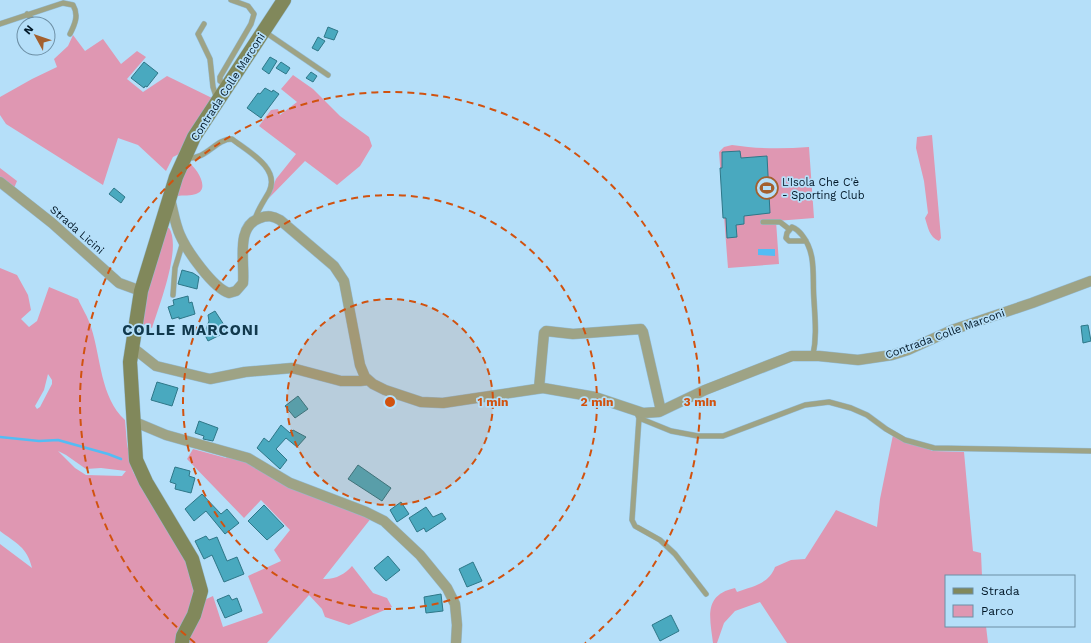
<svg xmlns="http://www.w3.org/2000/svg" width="1091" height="643" font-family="'Work Sans',sans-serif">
	<rect width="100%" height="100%" fill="#b5dff9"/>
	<!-- green -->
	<path fill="#df97b2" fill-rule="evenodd" d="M73,35L85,51L103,39L121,64L137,51L146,57L127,79L143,92L167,76L212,98L181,153L173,157L166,171L138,145L118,138L103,185L6,124L0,115V97L32,79L57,67L54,59L68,46Z
		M293,75L313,89L340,116L369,137L372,146L360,166L337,185L305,161L268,199L276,179L296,154L259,126L271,110L278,109L280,115L297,102L281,89Z
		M932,135L941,238L939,241C929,237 928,227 925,218L928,213L924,181L916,148L917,137Z
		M732,145C758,149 783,149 809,147L814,218L776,221L779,264L728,268L719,152L724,147Z
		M188,162C196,167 211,189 196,194C191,196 183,195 177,196Z
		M0,168L17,181L14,188L0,177Z
		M164,227L169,228C182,247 159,306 152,328L139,322Z
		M0,268L17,275L28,295L31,310L21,319L29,327L37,321L49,287L78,299C82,308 88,317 91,327C101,357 100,397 125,420L127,444L133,472L186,558L195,586L193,605L177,643H0V544L32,568C27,547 16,543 0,531ZM48,374L52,380V384L40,407L37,409L35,406L44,390ZM58,451L66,455L86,469L101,468L126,471L122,476L86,475L75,468Z
		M893,435L933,451L964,452L973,551L981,553L982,576H946V626H986L988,643H787L760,602L735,611L724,623L717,643H713C710,618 703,595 735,588L737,592C753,586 769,584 775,567L791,560L805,559L836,510L877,527L880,499Z
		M193,449L226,458L228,453L372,517L323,579C335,580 345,574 352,566L373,593L387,598L392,607L349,625L325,617L322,609L309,595L267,643H185L202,601L213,596L223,627L263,613L248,576L281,561L274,550L290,530L261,500L244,518L187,459Z"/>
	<!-- water -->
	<path fill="#54bcf4" d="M758,249H775V256L758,255Z"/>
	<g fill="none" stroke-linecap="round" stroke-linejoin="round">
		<!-- stream -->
		<path stroke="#54bcf4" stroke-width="2.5" d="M0,437L39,441L58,440L108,454L121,459"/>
	</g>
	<!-- building -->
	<path fill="#49a9bf" stroke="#2e7788" d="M328,27L338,31L334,40L324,37Z
		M318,37L325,41L318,51L312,48Z
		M270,57L277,61L269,74L262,69Z
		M144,62L158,73L147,87L145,86L144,88L131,78Z
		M281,62L290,68L286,74L276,68Z
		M311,72L317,76L313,82L306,78Z
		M265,88L272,92L273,90L279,94L261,118L247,108L258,93L260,94Z
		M740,151L741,158L767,156L770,213L744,216V224L736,225L737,237L727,238L726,218H723L720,168H722V152Z
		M114,188L125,197L121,203L109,194Z
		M182,270L193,273L199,277L197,289L178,284Z
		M188,296L189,303L192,302L195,314L179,319V317L172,319L168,307L174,305L173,300Z
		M215,311L228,331L208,341L203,331L206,329L209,321L208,315Z
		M1088,325L1091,341L1083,343L1081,326Z
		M157,382L178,388L172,406L151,400Z
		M298,396L308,409L295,418L285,406Z
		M199,421L218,428L213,441L203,439L204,436L195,433Z
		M281,425L290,433L293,430L306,437L297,447L286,438L276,449L287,460L280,469L257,448L264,438L269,442Z
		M358,465L391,488L382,501L348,479Z
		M175,467L190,471L189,476L195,478L191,493L175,489L176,484L170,482Z
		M202,494L221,514L227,509L239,523L225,534L206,511L194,521L185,509Z
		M401,502L409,514L397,522L390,510Z
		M264,505L284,526L267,540L248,521Z
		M426,507L433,517L442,513L446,519L426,532L424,528L417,532L409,518Z
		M206,536L209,540L217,537L227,561L237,557L244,574L224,582L212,555L204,559L195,541Z
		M388,556L400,570L386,581L374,568Z
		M473,562L482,581L467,587L459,569Z
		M441,594L443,611L426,613L424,597Z
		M229,595L232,600L237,598L242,611L225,618L217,600Z
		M671,615L679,631L660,641L652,625Z"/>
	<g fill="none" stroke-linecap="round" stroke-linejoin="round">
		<!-- lane casing -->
		<g stroke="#94bbd3" stroke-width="6">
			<path id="lane" d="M27,14L37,24
				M0,24L63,3L73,5C79,15 75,24 70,34
				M204,24L198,34L210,59L213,87L217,99
				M265,32L328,75
				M226,85L220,81V77L251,24L254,14L248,6L231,0
				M186,158C207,160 215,139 232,139C247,151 281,168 269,192C264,201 258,209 255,219
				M763,222H780L789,229
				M806,241H789L786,238L787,233L792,227C797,229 799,231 802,235C817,254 812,277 814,300C815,319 817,336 813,355
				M173,295L175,268L183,242
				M636,411L639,418L671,431L698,436H723L805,405L829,402L851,408L867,415L886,429L905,440L934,448L1091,451
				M639,418L632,520L635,526L660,540L675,554L706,594"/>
		</g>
		<!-- street casing -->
		<g stroke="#94bbd3" stroke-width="11">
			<path id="street" d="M0,182L52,223L119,283L141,291
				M170,199C173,210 175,224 180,235C187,251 213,288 229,293L236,291L243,283C245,262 235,226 260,218C268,215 273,216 280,220L334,266L344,281L360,365L365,377L373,384L385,390L421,402L443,403L543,388L595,397L643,413L659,412L705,390L792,356H819L858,360L892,355L908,350L952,330L1032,303L1091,281
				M132,347L156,366L210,379L245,372L292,368L341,381H360L368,380
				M539,388L544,333L546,331L573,334L641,329L643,332L661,411
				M135,422L166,435L248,458L290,483L366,512L384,521L420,555L447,588L455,604L457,625L456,643"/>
		</g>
		<!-- secondary casing -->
		<g stroke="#94bbd3" stroke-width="15">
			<path id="secondary" d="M182,643L183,636L194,615L201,591L192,559L146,482L136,460L130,362L141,291L176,177L194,137L284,0"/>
		</g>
		<!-- lane -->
		<use href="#lane" stroke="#9ea385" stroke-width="5"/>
		<!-- street -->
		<use href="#street" stroke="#9ea385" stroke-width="10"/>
		<!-- secondary -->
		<use href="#secondary" stroke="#81885b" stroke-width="14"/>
	</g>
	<!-- distance rings -->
	<circle cx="390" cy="402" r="103" fill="#d1520f" fill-opacity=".12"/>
	<g fill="none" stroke="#d1520f" stroke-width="2" stroke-dasharray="7 5">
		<circle cx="390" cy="402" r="103"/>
		<circle cx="390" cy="402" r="207"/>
		<path d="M195 643A310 310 0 1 1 585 643"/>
	</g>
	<!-- icons -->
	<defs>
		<g id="stadium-ring" transform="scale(1.15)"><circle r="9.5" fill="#b5dff9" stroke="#a3602e" stroke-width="1.5"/><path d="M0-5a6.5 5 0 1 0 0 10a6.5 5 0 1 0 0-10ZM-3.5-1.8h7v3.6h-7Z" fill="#a3602e"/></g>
	</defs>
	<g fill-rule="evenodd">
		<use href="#stadium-ring" x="767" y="188"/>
	</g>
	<g text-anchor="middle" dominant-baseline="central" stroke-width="3.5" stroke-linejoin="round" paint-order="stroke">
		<!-- street labels -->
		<g font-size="11" fill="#001727" stroke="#b5dff9">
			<text transform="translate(228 87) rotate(-57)">Contrada Colle Marconi</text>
			<text transform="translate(77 230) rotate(41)">Strada Licini</text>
			<text transform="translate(945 334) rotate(-20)">Contrada Colle Marconi</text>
		</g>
		<!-- poi labels -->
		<g font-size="11" fill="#001727" stroke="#b5dff9" text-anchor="start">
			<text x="782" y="182">L'Isola Che C'è<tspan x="782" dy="13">- Sporting Club</tspan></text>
		</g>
		<!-- district labels -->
		<g font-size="15" font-weight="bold" letter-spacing="1" fill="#11394d" stroke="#b5dff9">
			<text x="191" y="330">COLLE MARCONI</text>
		</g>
	</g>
	<circle cx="390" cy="402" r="6" fill="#d1520f" stroke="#b5dff9" stroke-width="2"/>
	<g font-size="12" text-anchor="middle" font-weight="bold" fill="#d1520f" stroke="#b5dff9" stroke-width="3.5" stroke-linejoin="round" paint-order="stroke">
		<text x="493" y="406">1 min</text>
		<text x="597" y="406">2 min</text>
		<text x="700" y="406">3 min</text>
	</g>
	<!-- legend -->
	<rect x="945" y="575" width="130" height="52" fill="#b5dff9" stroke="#6d8fa5"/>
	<rect x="953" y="588" width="20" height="6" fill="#81885b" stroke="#6d8fa5"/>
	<text x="981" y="595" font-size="12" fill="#001727">Strada</text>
	<rect x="953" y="605" width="20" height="12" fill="#df97b2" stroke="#6d8fa5"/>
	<text x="981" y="615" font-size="12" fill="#001727">Parco</text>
	<!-- north arrow -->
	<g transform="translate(36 36) rotate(310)"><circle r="19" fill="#b5dff9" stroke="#6d8fa5"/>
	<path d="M0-3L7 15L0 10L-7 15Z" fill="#a3602e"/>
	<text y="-6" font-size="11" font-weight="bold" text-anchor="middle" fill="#001727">N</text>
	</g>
</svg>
